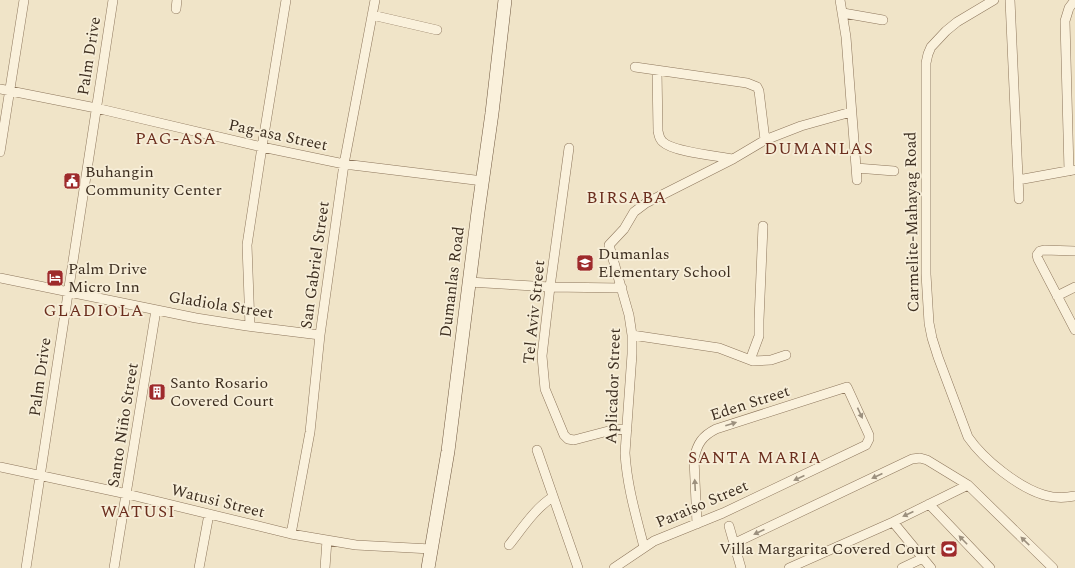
<svg xmlns="http://www.w3.org/2000/svg" width="1075" height="568" font-family="Spectral,serif">
	<rect width="100%" height="100%" fill="#f0e4c8"/>
	<g fill="none" stroke-linecap="round" stroke-linejoin="round">
		<!-- street casing -->
		<g stroke="#8d765c" stroke-width="10">
			<path id="street" d="M840,0L846,37L857,180
				M994,0L957,22L946,31L931,47L928,54L926,63V274L929,323L932,338L938,357L968,437C984,460 1018,487 1044,495C1054,498 1065,498 1075,496
				M1010,0L1019,199
				M176,9L177,0
				M843,13L883,20
				M372,15L437,30
				M635,67L747,83L757,87L759,91L765,140
				M657,71L658,131C659,135 659,139 663,142C673,152 718,156 733,159
				M0,89L96,108L262,147L344,164L483,181
				M569,148L550,287L542,356L545,389L564,435L568,439L574,440L612,430L627,429
				M0,152L24,0
				M856,168L894,171
				M1069,171L1065,21L1069,8L1075,0
				M1018,180L1073,170
				M1075,251L1044,250L1040,251L1037,255L1038,259L1075,330
				M0,278L196,318L247,326L320,335
				M469,282L550,287L622,288
				M1057,296L1075,287
				M250,326L247,245L262,147L286,0
				M632,335L719,348L753,361L771,360L786,355
				M750,360L759,336V320L763,226
				M537,450L578,568
				M0,467L127,494L291,534L356,545L431,549
				M929,504L990,568
				M893,522L931,568
				M729,526L741,568
				M291,534L310,432L320,335L344,164L375,0
				M733,544L912,459L920,458L927,460L968,485L1053,568
				M509,545C521,530 536,507 553,497
				M644,547C636,516 627,486 625,453L632,354V335L629,315L609,245L624,229L634,212L646,203L733,159L765,140L801,126L851,112
				M26,568L113,0
				M114,568L156,310
				M199,568L209,514
				M325,568L327,540
				M614,568L654,541L723,513L866,445L869,439V435L847,387L716,429C702,436 697,444 694,459L697,524
				M789,568L893,522L968,485
				M902,568L923,558"/>
		</g>
		<!-- secondary casing -->
		<g stroke="#6f573f" stroke-width="14">
			<path id="secondary" d="M428,568L448,451L478,212L492,113L505,0"/>
		</g>
		<!-- street -->
		<use href="#street" stroke="#faf1dc" stroke-width="9"/>
		<!-- secondary -->
		<use href="#secondary" stroke="#faf1dc" stroke-width="13"/>
	</g>
	<!-- one-way arrows -->
	<defs><path id="oneway-solid" d="M-6-.8H1V-3.2L6.5 0L1 3.2V.8H-6Z"/></defs>
	<g fill="#9c907e">
		<use href="#oneway-solid" transform="translate(860 413) rotate(65)"/>
		<use href="#oneway-solid" transform="translate(731 424) rotate(-18)"/>
		<use href="#oneway-solid" transform="translate(877 476) rotate(155)"/>
		<use href="#oneway-solid" transform="translate(799 478) rotate(155)"/>
		<use href="#oneway-solid" transform="translate(695 485) rotate(-93)"/>
		<use href="#oneway-solid" transform="translate(908 514) rotate(155)"/>
		<use href="#oneway-solid" transform="translate(759 532) rotate(155)"/>
		<use href="#oneway-solid" transform="translate(963 540) rotate(-134)"/>
		<use href="#oneway-solid" transform="translate(1025 541) rotate(-136)"/>
	</g>
	<!-- icons -->
	<defs>
		<g id="civic-square" transform="scale(0.9)"><rect x="-9" y="-9" width="18" height="18" rx="4" fill="#9e2a2b" stroke="#f7eed8"/><path d="M-.6-6.5H3V-4.5H.6V-3L4-1V1h2V6H-6V1h2V-1L-.6-3ZM-1.2 2.5V6h2.4V2.5Z" fill="#fff"/></g>
		<g id="school-square" transform="scale(0.9)"><rect x="-9" y="-9" width="18" height="18" rx="4" fill="#9e2a2b" stroke="#f7eed8"/><path d="M0-5L7-2L0 1L-7-2ZM-4 1L0 2.5L4 1V4Q0 6-4 4Z" fill="#fff"/></g>
		<g id="hotel-square" transform="scale(0.9)"><rect x="-9" y="-9" width="18" height="18" rx="4" fill="#9e2a2b" stroke="#f7eed8"/><path d="M-6-4.5h1.5V1H6V5H4.5V3h-9V5H-6ZM-4 0a1.8 1.8 0 1 1 3.6 0ZM.5 0V-2.5h3Q6-2.5 6 0Z" fill="#fff"/></g>
		<g id="building-square" transform="scale(0.9)"><rect x="-9" y="-9" width="18" height="18" rx="4" fill="#9e2a2b" stroke="#f7eed8"/><path d="M-4-6H4V6H1V3H-1V6H-4ZM-2.5-4.3h1.7v1.8h-1.7ZM.8-4.3h1.7v1.8H.8ZM-2.5-1h1.7V.8h-1.7ZM.8-1h1.7V.8H.8Z" fill="#fff"/></g>
		<g id="stadium-square" transform="scale(0.9)"><rect x="-9" y="-9" width="18" height="18" rx="4" fill="#9e2a2b" stroke="#f7eed8"/><path d="M0-5a6.5 5 0 1 0 0 10a6.5 5 0 1 0 0-10ZM-3.5-1.8h7v3.6h-7Z" fill="#fff"/></g>
	</defs>
	<g fill-rule="evenodd">
		<use href="#civic-square" x="72" y="181"/>
		<use href="#school-square" x="585" y="263"/>
		<use href="#hotel-square" x="55" y="278"/>
		<use href="#building-square" x="157" y="392"/>
		<use href="#stadium-square" x="949" y="549"/>
	</g>
	<g text-anchor="middle" dominant-baseline="central" stroke-width="3.5" stroke-linejoin="round" paint-order="stroke">
		<!-- street labels -->
		<g font-size="16" fill="#3d2e20" stroke="#f7eed8">
			<text transform="translate(89 56) rotate(-81)">Palm Drive</text>
			<text transform="translate(278 135) rotate(12)">Pag-asa Street</text>
			<text transform="translate(912 222) rotate(-91)">Carmelite-Mahayag Road</text>
			<text transform="translate(315 265) rotate(-82)">San Gabriel Street</text>
			<text transform="translate(452 282) rotate(-83)">Dumanlas Road</text>
			<text transform="translate(221 305) rotate(9)">Gladiola Street</text>
			<text transform="translate(534 312) rotate(-84)">Tel Aviv Street</text>
			<text transform="translate(40 377) rotate(-82)">Palm Drive</text>
			<text transform="translate(613 386) rotate(-88)">Aplicador Street</text>
			<text transform="translate(750 403) rotate(-18)">Eden Street</text>
			<text transform="translate(123 425) rotate(-81)">Santo Niño Street</text>
			<text transform="translate(218 501) rotate(14)">Watusi Street</text>
			<text transform="translate(702 504) rotate(-23)">Paraiso Street</text>
		</g>
		<!-- poi labels -->
		<g font-size="16" fill="#3d2e20" stroke="#f7eed8" text-anchor="start">
			<text x="85" y="172">Buhangin<tspan x="85" dy="18">Community Center</tspan></text>
			<text x="598" y="254">Dumanlas<tspan x="598" dy="18">Elementary School</tspan></text>
			<text x="68" y="269">Palm Drive<tspan x="68" dy="18">Micro Inn</tspan></text>
			<text x="170" y="383">Santo Rosario<tspan x="170" dy="18">Covered Court</tspan></text>
			<text x="936" y="549" text-anchor="end">Villa Margarita Covered Court</text>
		</g>
		<!-- neighbourhood labels -->
		<g font-size="17" letter-spacing="1" fill="#6b2e1e" stroke="#f7eed8">
			<text x="176" y="139">PAG-ASA</text>
			<text x="819" y="149">DUMANLAS</text>
			<text x="627" y="198">BIRSABA</text>
			<text x="94" y="311">GLADIOLA</text>
			<text x="755" y="458">SANTA MARIA</text>
			<text x="138" y="512">WATUSI</text>
		</g>
	</g>
</svg>
